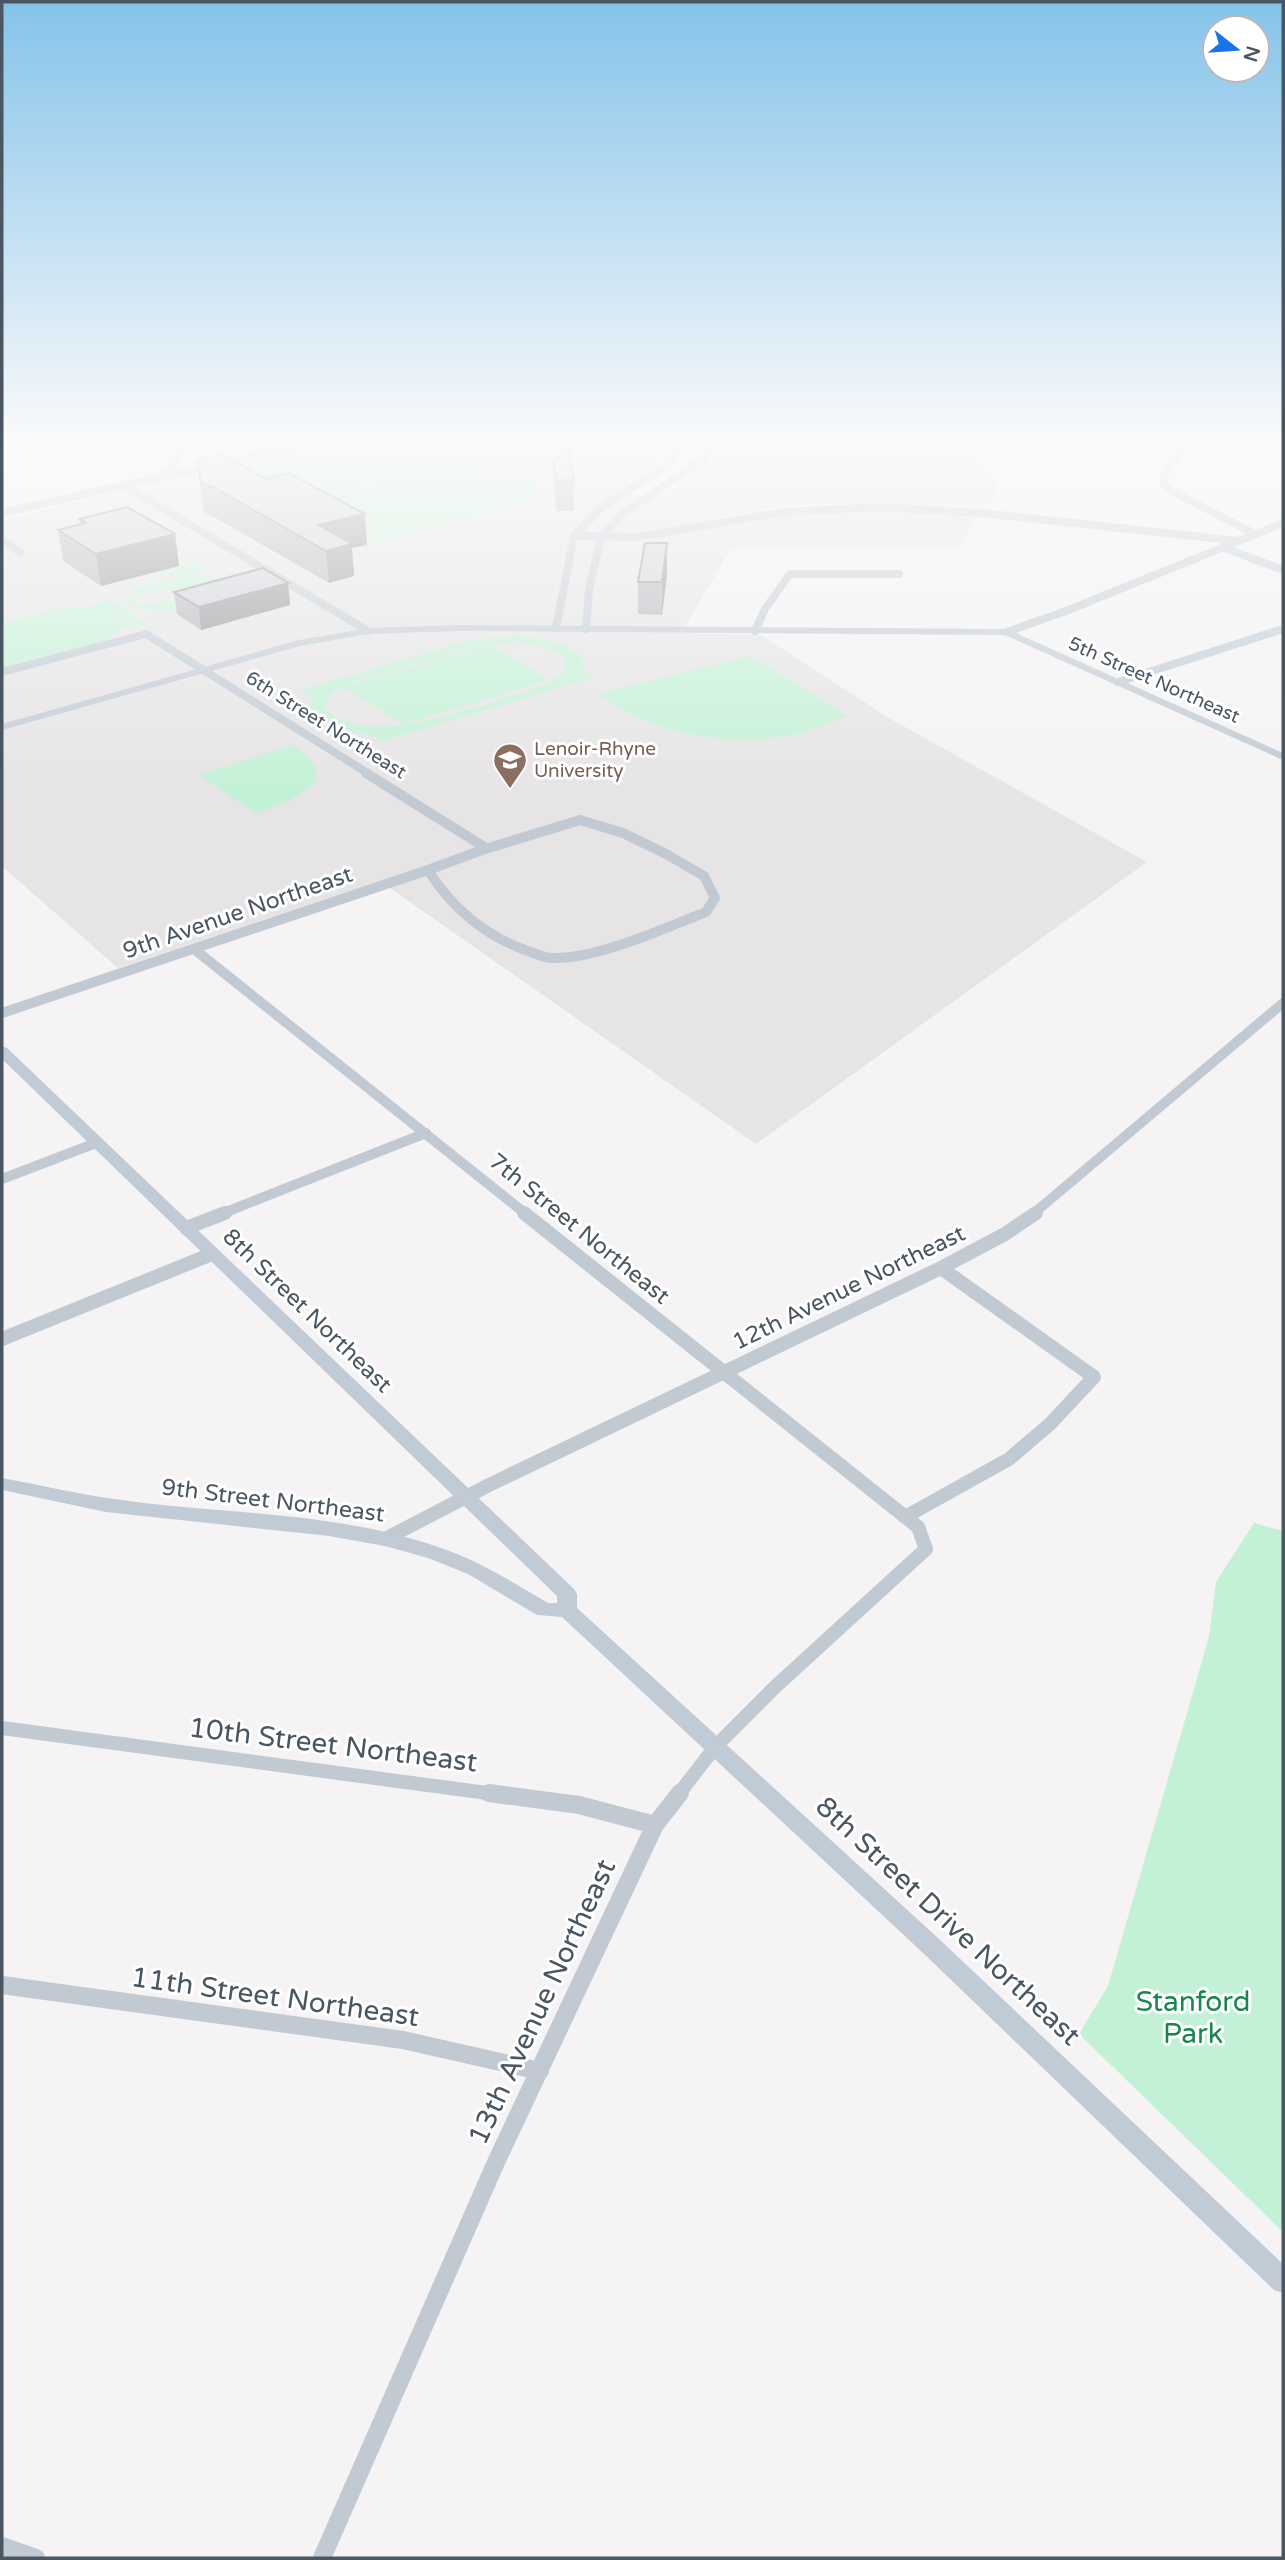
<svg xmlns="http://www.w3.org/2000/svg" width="1285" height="2560" font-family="'Varela Round',sans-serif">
	<rect width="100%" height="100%" fill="#f5f3f3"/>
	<!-- education -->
	<path fill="#e6e4e5" d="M333,440H489L668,456L617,491L656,498L712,463L724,440H965L997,485L990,505L971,507L878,502L817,504L769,508L713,518L724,525L774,516L880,509L976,516L960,549H731L687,623L685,633L761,635L889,718L1147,862L756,1144L380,881L118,968L5,869L2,870V520Z"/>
	<!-- green -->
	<path fill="#c3f1d5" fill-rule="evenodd" d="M360,440H444L474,454L304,498L225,474Z
		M453,462C459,465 467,470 474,471C496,473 513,469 534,480V499L377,543L299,502Z
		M184,563H200L210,567L194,575L254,585L238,593L166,612L125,607L176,599L179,593L174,589H159L137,596L135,598L137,601L122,605L138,588L176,579L162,570L179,573L177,568Z
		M110,600L148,624L119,629L107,640L2,668V623L72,605L77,609Z
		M514,636C539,638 563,639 582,658L583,670L595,677L383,741C360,728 319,735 309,705L312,697L301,690L470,640ZM514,642C533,644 553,646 566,662L564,672L547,684C497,700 365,754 326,709L327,700L333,692L356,681L480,645Z
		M488,644L550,680L403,724L343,687Z
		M751,656L848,716C828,722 807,733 787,736C718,747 654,732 596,694Z
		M291,745C351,777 291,802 256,813L199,775Z
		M1254,1523L1283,1531V2232L1079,2034L1108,1986L1209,1637L1216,1582Z"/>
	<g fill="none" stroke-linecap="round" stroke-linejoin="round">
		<!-- minor-far3 -->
		<path stroke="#c1cad2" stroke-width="8" d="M680,440L712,445
			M1186,440L1164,476V484L1172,491L1255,534
			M156,478L173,464L185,440
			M127,487L368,631
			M2,513L324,440
			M574,536L637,537L783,512L879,507L981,513L1239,541
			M2,539L21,553
			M1222,547L1283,570
			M556,628L574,536L603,506L668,465L685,440
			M586,629L589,589L601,538L621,515L702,460L714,440
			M755,631L765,609L790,574H899
			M1007,632L1066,611L1283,523
			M2,672L146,634L369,774
			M1118,682L1283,629"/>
		<!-- minor-far2 -->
		<path stroke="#c1cad2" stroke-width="10" d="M366,773L486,848
			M580,820L623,833L666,854L704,876L715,898L706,912C665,928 595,960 552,958C545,958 537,954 531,952C488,938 452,909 428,870L482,850Z
			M194,949L526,1214
			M2,1013L428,870
			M2,1179L96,1143
			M221,1214L426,1133
			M1033,1214L1283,1003"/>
		<!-- minor-far1 -->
		<path stroke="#c1cad2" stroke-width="14" d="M524,1213L918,1527L926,1549L775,1687L715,1747L678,1795
			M186,1228L225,1213
			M2,1339L212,1254
			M905,1517L1009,1459L1050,1424L1094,1377L941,1268
			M385,1539L489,1485L941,1268L1005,1234L1036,1213
			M2,1728L502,1795"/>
		<!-- minor -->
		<path stroke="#c1cad2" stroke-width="18" d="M489,1793L579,1805L655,1825
			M2,1985L403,2040L540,2071
			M2,2546L36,2558
			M322,2558L497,2160L655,1825L680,1793"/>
		<!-- tertiary -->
		<path fill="#c1cad2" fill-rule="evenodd" d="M461,625L1007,629L1283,753V760L1005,635L461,631L368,634L300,646L2,730V724L299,640L368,628Z"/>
		<!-- secondary -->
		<path fill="#c1cbd6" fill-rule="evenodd" d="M2,1046L7,1048L574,1589L577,1594V1608L938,1938L1283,2264V2293L1274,2290L922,1952L562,1617L537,1615L468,1574L428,1558L385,1546L329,1536L106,1512L2,1490V1478C37,1484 72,1493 107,1498C218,1515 336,1510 444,1549C481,1562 514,1583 548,1603H557V1596L2,1059Z"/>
	</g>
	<!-- wall -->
	<path fill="#b0b2b7" d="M197,460L367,545L352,548L354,576L329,583L214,517L204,515Z
		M553,462L574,480V511H557L554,492Z
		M79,519L175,534L179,566L101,586L63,561L58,530L80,525Z
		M667,543V575L662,615L638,614V582Z
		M288,583L290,605L201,630L177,614L174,592Z"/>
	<!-- shaded-wall -->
	<path fill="#909195" d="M365,514L367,545L352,548L354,576L329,583L326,551L318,525Z
		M175,534L179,566L101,586L96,554Z
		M667,543V575L662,615V582Z
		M288,583L290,605L201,630L199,607Z"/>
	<!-- building -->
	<path fill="#cdcfd5" stroke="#909195" stroke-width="2" d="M568,448L574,480L557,481L553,462Z
		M221,454L266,479L289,473L365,514L318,525L352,544L326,551L211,486L201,484L197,460Z
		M127,507L175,534L96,554L58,530L86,523L79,519Z
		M645,543H667L662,582H638Z
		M263,568L288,583L199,607L174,592Z"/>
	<!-- sky -->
	<linearGradient id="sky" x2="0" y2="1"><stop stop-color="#85c3ea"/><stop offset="0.55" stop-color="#fafafa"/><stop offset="1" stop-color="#fafafa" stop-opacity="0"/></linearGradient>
	<rect width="1285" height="799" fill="url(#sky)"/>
	<!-- icons -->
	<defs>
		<g id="university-pin" transform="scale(1.75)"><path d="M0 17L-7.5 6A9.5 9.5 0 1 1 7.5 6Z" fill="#8d6e63" stroke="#fff"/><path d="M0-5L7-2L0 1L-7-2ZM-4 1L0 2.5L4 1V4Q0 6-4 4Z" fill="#fff"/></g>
	</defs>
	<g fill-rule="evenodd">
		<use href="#university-pin" x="510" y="760"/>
	</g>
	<g text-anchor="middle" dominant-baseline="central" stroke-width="6" stroke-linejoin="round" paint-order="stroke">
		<!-- far-street labels -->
		<g font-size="19" fill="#4a5661" stroke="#fff">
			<text transform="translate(1154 680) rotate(24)">5th Street Northeast</text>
			<text transform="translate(326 725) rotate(32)">6th Street Northeast</text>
		</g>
		<!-- far-education labels -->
		<g font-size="19" fill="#785e54" stroke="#fff" text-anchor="start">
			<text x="534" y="749">Lenoir-Rhyne<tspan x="534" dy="22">University</tspan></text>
		</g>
		<!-- street labels -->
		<g font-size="23" fill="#4a5661" stroke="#fff">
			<text transform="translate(238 913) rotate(-19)">9th Avenue Northeast</text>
			<text transform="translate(579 1229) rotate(39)">7th Street Northeast</text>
			<text transform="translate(849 1288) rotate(-26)">12th Avenue Northeast</text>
			<text transform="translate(307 1311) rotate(44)">8th Street Northeast</text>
			<text transform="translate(273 1501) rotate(7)">9th Street Northeast</text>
		</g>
		<!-- near-street labels -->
		<g font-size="28" fill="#4a5661" stroke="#fff">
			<text transform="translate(333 1745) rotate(7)">10th Street Northeast</text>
			<text transform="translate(948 1921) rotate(43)">8th Street Drive Northeast</text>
			<text transform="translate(275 1997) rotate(8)">11th Street Northeast</text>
			<text transform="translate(542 2002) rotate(-65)">13th Avenue Northeast</text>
		</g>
		<!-- near-park labels -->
		<g font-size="28" fill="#17864f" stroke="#fff">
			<text x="1193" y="2002">Stanford<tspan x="1193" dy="32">Park</tspan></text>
		</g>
	</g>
	<!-- border -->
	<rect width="1285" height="2560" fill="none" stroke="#4a5661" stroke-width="7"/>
	<!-- north arrow -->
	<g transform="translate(1236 49) rotate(107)"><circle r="33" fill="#ffffff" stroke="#b7bbc0" stroke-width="2"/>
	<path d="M0-5L12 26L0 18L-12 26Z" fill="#1a73e8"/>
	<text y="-10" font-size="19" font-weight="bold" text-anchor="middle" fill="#4a5661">N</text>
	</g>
</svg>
